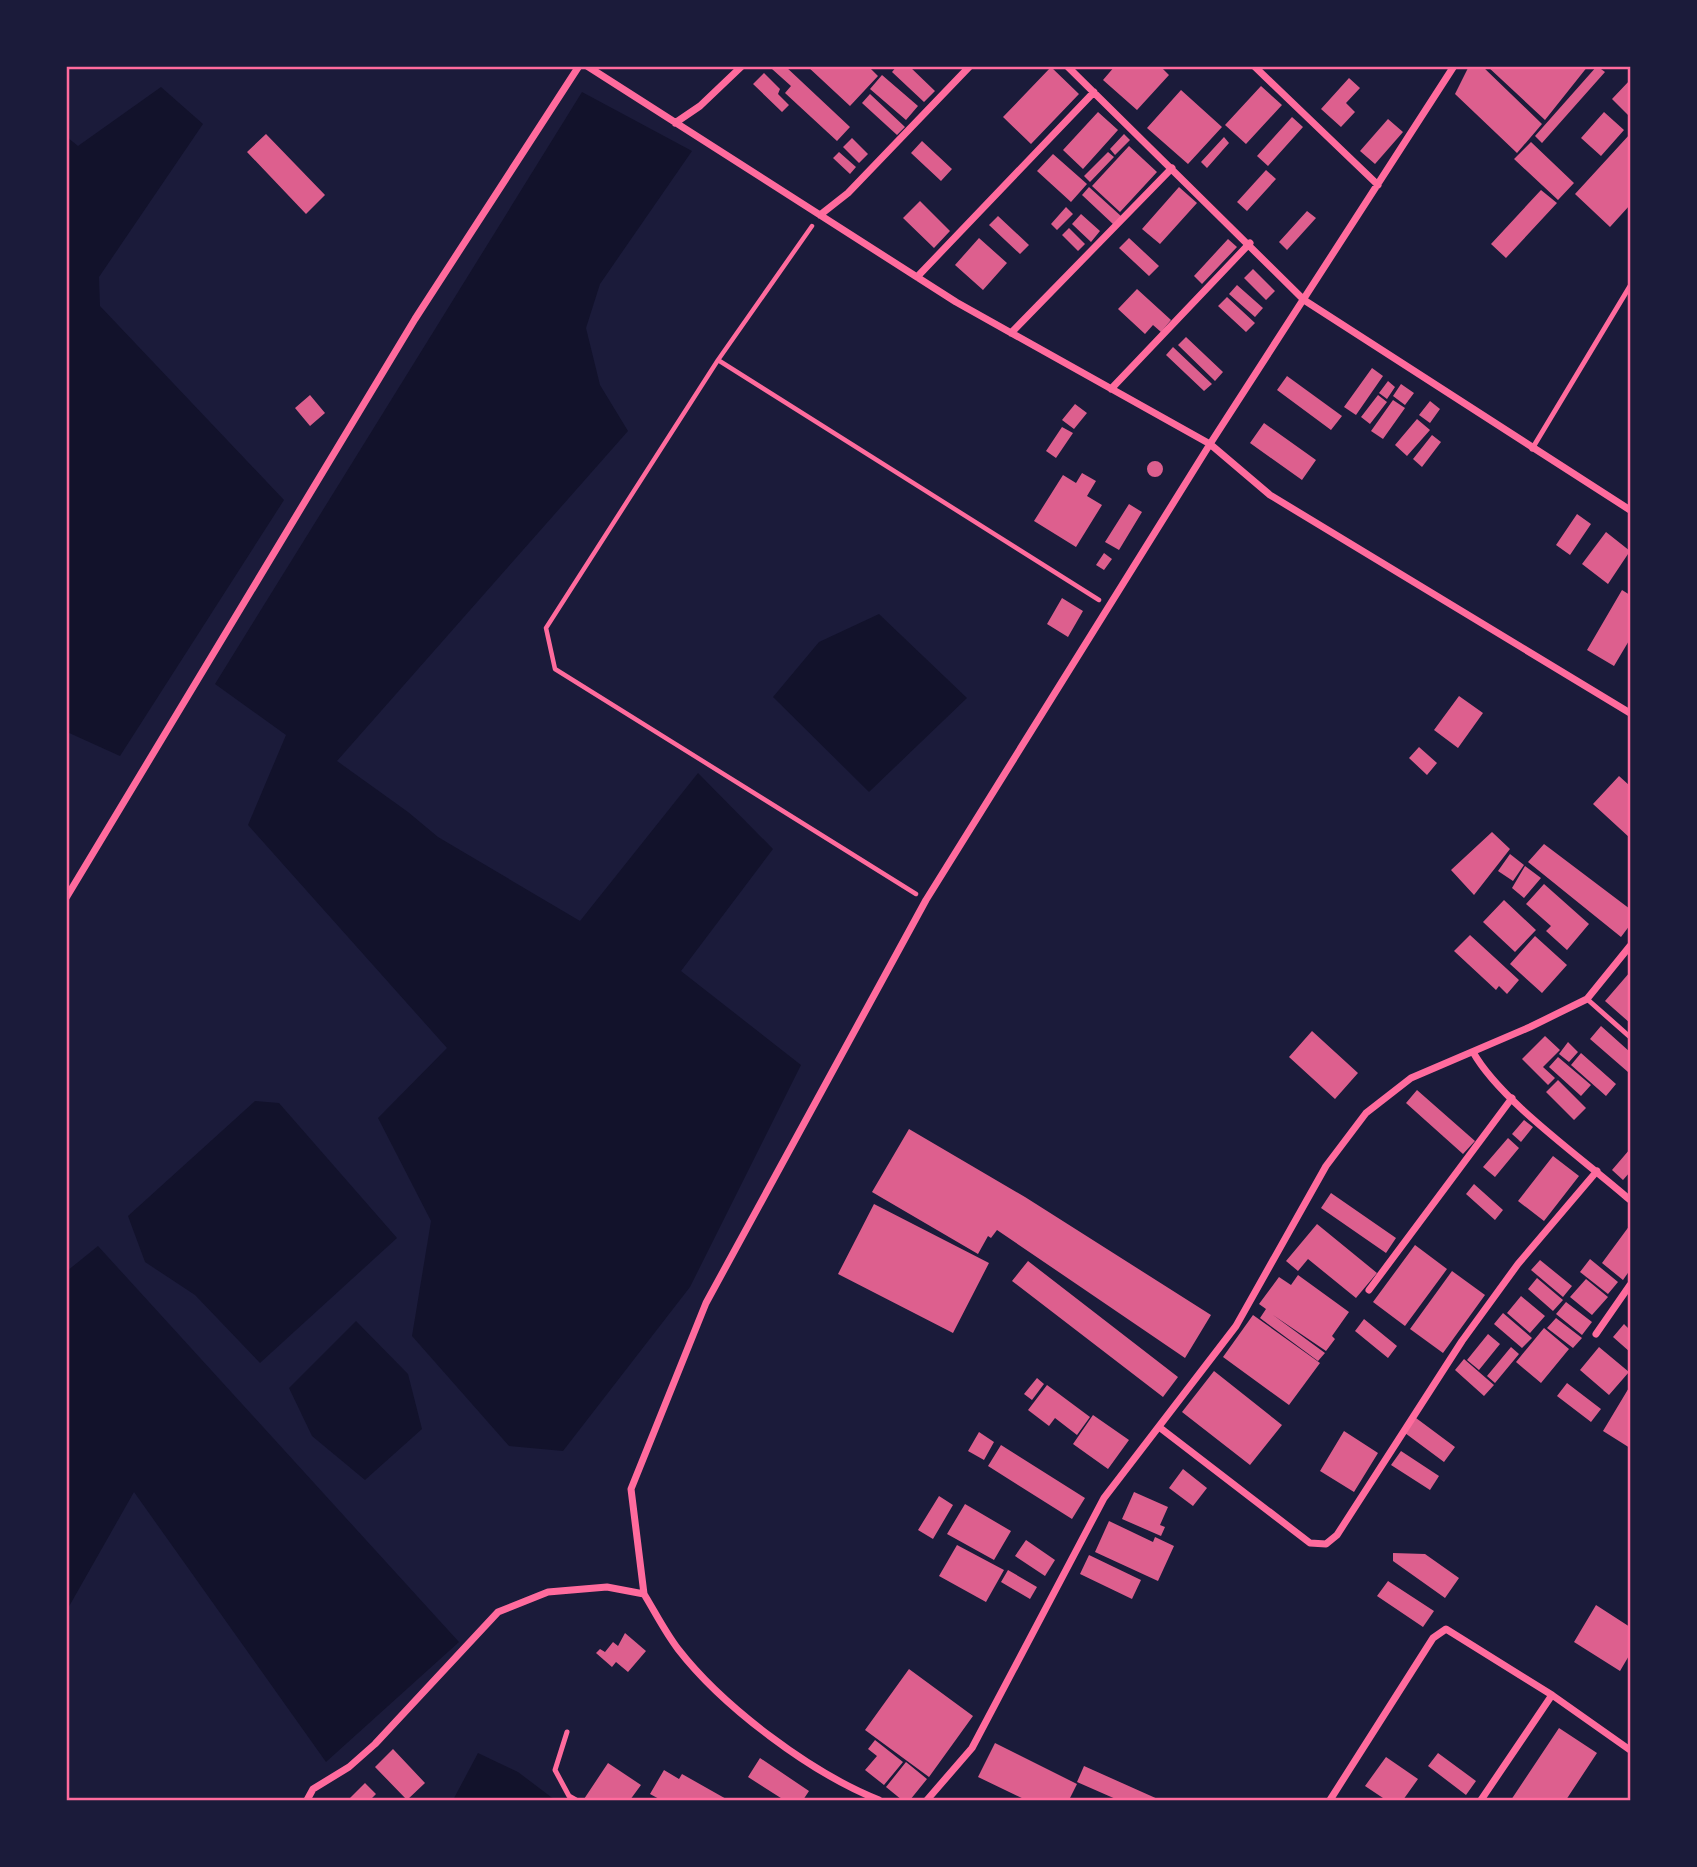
<svg xmlns="http://www.w3.org/2000/svg" width="1697" height="1867" font-family="Inter,sans-serif">
	<rect width="100%" height="100%" fill="#1b1b3a"/>
	<!-- water -->
	<path fill="#12122b" d="M161,87L203,124L99,277L100,306L284,500L120,756L67,732V137L78,146Z
		M582,92L692,151L600,284L586,328L600,385L628,431L337,761L408,812L438,837L580,921L698,773L773,849L681,971L801,1065L690,1287L563,1451L509,1446L412,1336L431,1221L378,1118L447,1048L248,825L286,735L215,684Z
		M879,614L967,698L869,792L773,697L819,642Z
		M255,1101L279,1103L397,1238L260,1363L195,1295L145,1262L128,1216Z
		M98,1246L459,1642L326,1762L134,1492L67,1610V1271Z
		M356,1321L408,1374L422,1429L365,1480L312,1436L289,1388Z
		M478,1753L518,1772L555,1800H453Z"/>
	<!-- building -->
	<path fill="#dd5f8e" d="M774,66H785L850,127L837,141L785,93L791,86L772,69Z
		M807,66H868L878,76L850,106Z
		M897,66H909L935,91L924,102L892,72Z
		M1115,66H1160L1169,75L1137,110L1103,80Z
		M1469,66H1482L1542,124L1517,153L1455,94Z
		M1487,66H1588L1545,120Z
		M1597,66L1605,72L1542,143L1535,136Z
		M1051,67L1079,94L1031,144L1003,117Z
		M764,73L780,89L778,94L789,105L782,112L753,84Z
		M882,75L918,106L906,120L870,89Z
		M1349,78L1360,88L1346,103L1355,112L1341,127L1321,109Z
		M1630,80V117L1612,99Z
		M1261,86L1282,105L1246,144L1225,125Z
		M1181,90L1222,127L1188,164L1147,128Z
		M870,94L905,127L897,135L862,103Z
		M1098,112L1118,130L1083,169L1063,150Z
		M1604,112L1624,130L1601,156L1581,138Z
		M1292,117L1303,127L1268,166L1257,156Z
		M1388,119L1403,132L1375,164L1360,151Z
		M266,134L325,195L306,214L247,152Z
		M1124,134L1130,140L1115,155L1110,149Z
		M1630,134V205L1610,227L1575,194Z
		M1224,137L1229,143L1207,168L1201,162Z
		M852,138L868,154L859,163L843,147Z
		M922,141L952,169L941,181L911,153Z
		M1531,142L1574,183L1558,200L1514,159Z
		M1129,146L1157,172L1120,212L1092,186Z
		M839,152L856,167L850,174L833,158Z
		M1108,152L1114,157L1090,182L1084,176Z
		M1053,154L1087,184L1071,202L1037,171Z
		M1266,170L1276,179L1247,211L1237,202Z
		M1089,187L1122,217L1114,225L1082,195Z
		M1179,187L1197,203L1160,244L1142,229Z
		M1541,190L1557,203L1506,258L1491,244Z
		M920,201L950,231L934,248L903,218Z
		M1066,207L1073,214L1057,230L1051,224Z
		M1307,211L1316,218L1287,250L1279,242Z
		M1081,214L1100,231L1091,242L1072,224Z
		M998,216L1029,245L1020,254L989,225Z
		M1069,228L1085,244L1078,251L1062,235Z
		M979,238L1007,263L983,290L955,265Z
		M1129,238L1159,266L1149,276L1119,248Z
		M1228,239L1237,247L1202,284L1194,276Z
		M1253,269L1275,291L1266,300L1244,278Z
		M1237,285L1263,308L1255,317L1229,294Z
		M1137,289L1171,320L1161,332L1153,325L1145,334L1118,309Z
		M1227,297L1255,323L1246,332L1218,306Z
		M1186,337L1223,372L1215,381L1178,345Z
		M1173,347L1212,384L1204,391L1166,355Z
		M1372,368L1383,376L1356,415L1344,407Z
		M1287,376L1342,416L1331,430L1277,390Z
		M1388,381L1395,387L1387,399L1379,393Z
		M1401,384L1414,393L1405,405L1393,396Z
		M310,395L325,413L310,426L295,408Z
		M1378,395L1387,402L1370,424L1361,417Z
		M1393,400L1405,408L1383,439L1371,431Z
		M1430,401L1440,409L1430,423L1419,415Z
		M1075,404L1087,413L1074,429L1062,420Z
		M1417,419L1430,430L1407,456L1395,445Z
		M1264,423L1316,460L1302,480L1250,443Z
		M1062,427L1073,433L1056,458L1046,451Z
		M1432,435L1441,442L1422,467L1413,459Z
		M1147 469a8 8 0 1 1 16 0a8 8 0 1 1-16 0Z
		M1082,473L1096,481L1087,496L1102,505L1076,547L1034,521L1063,475L1076,483Z
		M1129,504L1142,512L1119,550L1105,542Z
		M1577,514L1591,524L1570,555L1556,545Z
		M1606,532L1630,551L1608,584L1582,564Z
		M1104,553L1112,559L1104,570L1096,565Z
		M1622,590L1630,595V639L1614,666L1587,650Z
		M1062,598L1083,611L1068,637L1047,624Z
		M1459,696L1483,713L1458,748L1434,730Z
		M1419,747L1437,763L1427,775L1409,758Z
		M1619,776L1630,786V838L1593,804Z
		M1492,832L1510,849L1474,895L1451,870Z
		M1544,844L1630,909V925L1621,937L1528,862Z
		M1510,854L1524,865L1513,881L1498,871Z
		M1525,866L1541,878L1524,898L1512,888Z
		M1544,884L1589,924L1567,950L1546,931L1551,926L1526,904Z
		M1504,900L1536,930L1515,952L1483,922Z
		M1470,935L1519,980L1507,994L1499,986L1496,990L1454,951Z
		M1535,936L1567,965L1542,993L1510,964Z
		M1630,972V1023L1605,1001Z
		M1601,1026L1630,1052L1628,1072L1590,1039Z
		M1312,1031L1358,1073L1335,1099L1289,1057Z
		M1545,1036L1560,1050L1543,1067L1555,1078L1548,1085L1522,1059Z
		M1568,1042L1578,1052L1569,1062L1559,1054Z
		M1581,1053L1616,1084L1606,1096L1571,1065Z
		M1558,1057L1591,1085L1581,1096L1549,1067Z
		M1558,1080L1586,1108L1574,1120L1546,1092Z
		M1417,1090L1475,1141L1463,1154L1406,1103Z
		M1524,1120L1533,1127L1521,1142L1512,1134Z
		M909,1129L1025,1197L1211,1315L1185,1358L997,1230L991,1238L988,1236L978,1254L872,1192Z
		M1508,1138L1519,1148L1495,1177L1483,1167Z
		M1630,1149V1172L1623,1180L1612,1170Z
		M1553,1156L1579,1176L1544,1221L1518,1201Z
		M1474,1184L1503,1210L1495,1220L1466,1194Z
		M1331,1193L1396,1238L1386,1253L1321,1208Z
		M874,1204L989,1263L953,1333L838,1274Z
		M1317,1224L1377,1273L1356,1298L1308,1259L1298,1271L1286,1261Z
		M1630,1225V1270L1623,1280L1602,1263Z
		M1415,1245L1447,1269L1405,1326L1373,1302Z
		M1590,1259L1618,1282L1608,1294L1580,1272Z
		M1540,1260L1572,1286L1563,1297L1531,1270Z
		M1028,1261L1178,1377L1163,1397L1012,1281Z
		M1452,1271L1485,1295L1443,1353L1410,1329Z
		M1298,1275L1349,1312L1332,1336L1335,1339L1326,1351L1273,1315L1325,1353L1318,1361L1260,1318L1266,1309L1259,1304L1279,1277L1291,1285Z
		M1537,1278L1563,1300L1553,1311L1528,1289Z
		M1586,1279L1608,1297L1592,1315L1570,1297Z
		M1521,1296L1545,1316L1530,1333L1507,1313Z
		M1566,1302L1592,1322L1582,1335L1556,1314Z
		M1503,1313L1532,1338L1522,1348L1494,1324Z
		M1253,1315L1320,1363L1289,1405L1223,1357Z
		M1556,1318L1582,1338L1573,1348L1547,1328Z
		M1364,1319L1397,1346L1388,1358L1355,1331Z
		M1624,1324L1630,1330V1352L1613,1337Z
		M1544,1328L1569,1349L1541,1383L1516,1362Z
		M1488,1334L1500,1344L1479,1370L1467,1360Z
		M1511,1347L1519,1354L1495,1383L1487,1376Z
		M1599,1347L1629,1372L1609,1395L1580,1370Z
		M1464,1359L1494,1385L1484,1396L1455,1370Z
		M1214,1371L1282,1425L1250,1465L1182,1412Z
		M1037,1378L1044,1384L1032,1400L1024,1394Z
		M1567,1383L1601,1409L1591,1422L1557,1396Z
		M1047,1385L1090,1417L1077,1435L1055,1418L1049,1426L1028,1410Z
		M1630,1386V1448L1603,1431Z
		M1093,1415L1129,1440L1108,1469L1073,1444Z
		M1416,1418L1455,1447L1444,1462L1405,1433Z
		M1344,1431L1378,1453L1354,1492L1320,1471Z
		M979,1432L994,1442L984,1460L968,1451Z
		M1001,1445L1085,1498L1072,1519L988,1466Z
		M1401,1451L1439,1476L1430,1490L1391,1465Z
		M1183,1469L1207,1488L1193,1506L1169,1488Z
		M1134,1492L1168,1507L1160,1525L1165,1527L1161,1536L1122,1519Z
		M939,1496L953,1505L933,1539L918,1530Z
		M965,1504L1011,1531L994,1560L947,1534Z
		M1109,1521L1153,1542L1155,1537L1174,1546L1158,1581L1095,1552Z
		M1026,1540L1055,1560L1045,1576L1015,1556Z
		M957,1545L1004,1570L986,1602L939,1576Z
		M1393,1553L1425,1554L1459,1578L1445,1598L1393,1561Z
		M1089,1555L1141,1580L1132,1599L1080,1574Z
		M1008,1570L1037,1587L1030,1599L1001,1582Z
		M1388,1581L1434,1611L1423,1627L1377,1596Z
		M1596,1605L1630,1627V1654L1620,1671L1574,1642Z
		M625,1633L646,1651L628,1672L616,1662L612,1667L596,1653L600,1649L605,1652L613,1642L618,1646Z
		M909,1669L973,1716L929,1777L865,1730Z
		M1559,1728L1597,1753L1566,1800H1511Z
		M875,1740L903,1762L884,1785L865,1770L877,1756L868,1749Z
		M995,1743L1077,1784L1069,1800H1026L978,1777Z
		M393,1749L425,1783L407,1800L375,1767Z
		M1438,1753L1476,1781L1466,1795L1428,1766Z
		M1386,1757L1418,1779L1403,1800H1386L1365,1786Z
		M760,1758L809,1791L803,1800H784L748,1777Z
		M906,1762L927,1779L910,1800H902L886,1787Z
		M608,1763L641,1785L630,1800L584,1799Z
		M1084,1766L1160,1800H1118L1077,1782Z
		M664,1770L679,1779L682,1774L728,1800H661L650,1794Z
		M365,1783L376,1794L370,1800H348Z"/>
	<g fill="none" stroke-linecap="round" stroke-linejoin="round">
		<!-- path -->
		<path stroke="#ff6b9d" stroke-width="4.5" d="M812,226L718,360L546,628L555,669L916,894
			M718,360L1099,600"/>
		<!-- service -->
		<path stroke="#ff6b9d" stroke-width="5" d="M1532,449L1630,286
			M1587,999L1630,1037
			M567,1732L555,1770L569,1796L576,1800"/>
		<!-- minor -->
		<path stroke="#ff6b9d" stroke-width="7" d="M587,66L956,302L1210,444L1270,495L1630,713
			M1067,66L1304,300L1630,510
			M1254,66L1378,185
			M675,123L700,106L742,66
			M820,215L848,193L970,66
			M917,277L1094,92
			M1011,333L1172,168
			M1111,389L1250,243
			M66,898L415,319L579,66
			M1473,1052C1501,1102 1585,1160 1630,1200
			M1369,1290L1512,1098
			M1596,1334L1630,1285
			M1159,1427L1310,1543L1326,1544L1337,1535L1462,1341L1518,1264L1597,1171
			M644,1594L631,1489L706,1303L926,900L1210,444L1454,66
			M307,1800L313,1789L349,1767L375,1744L498,1612L548,1592L607,1587L644,1594C655,1612 665,1632 678,1649C723,1707 811,1773 879,1800
			M927,1800L972,1748L1104,1498L1236,1326L1326,1166L1366,1113L1411,1078L1530,1027L1587,999L1630,946
			M1330,1800L1433,1638L1446,1629L1552,1695L1630,1750
			M1481,1800L1552,1695"/>
	</g>
	<!-- border -->
	<rect width="1697" height="1867" fill="none" stroke="#1b1b3a" stroke-width="136"/>
	<rect x="68" y="68" width="1561" height="1731" fill="none" stroke="#ff6b9d" stroke-width="2.5"/>
</svg>
